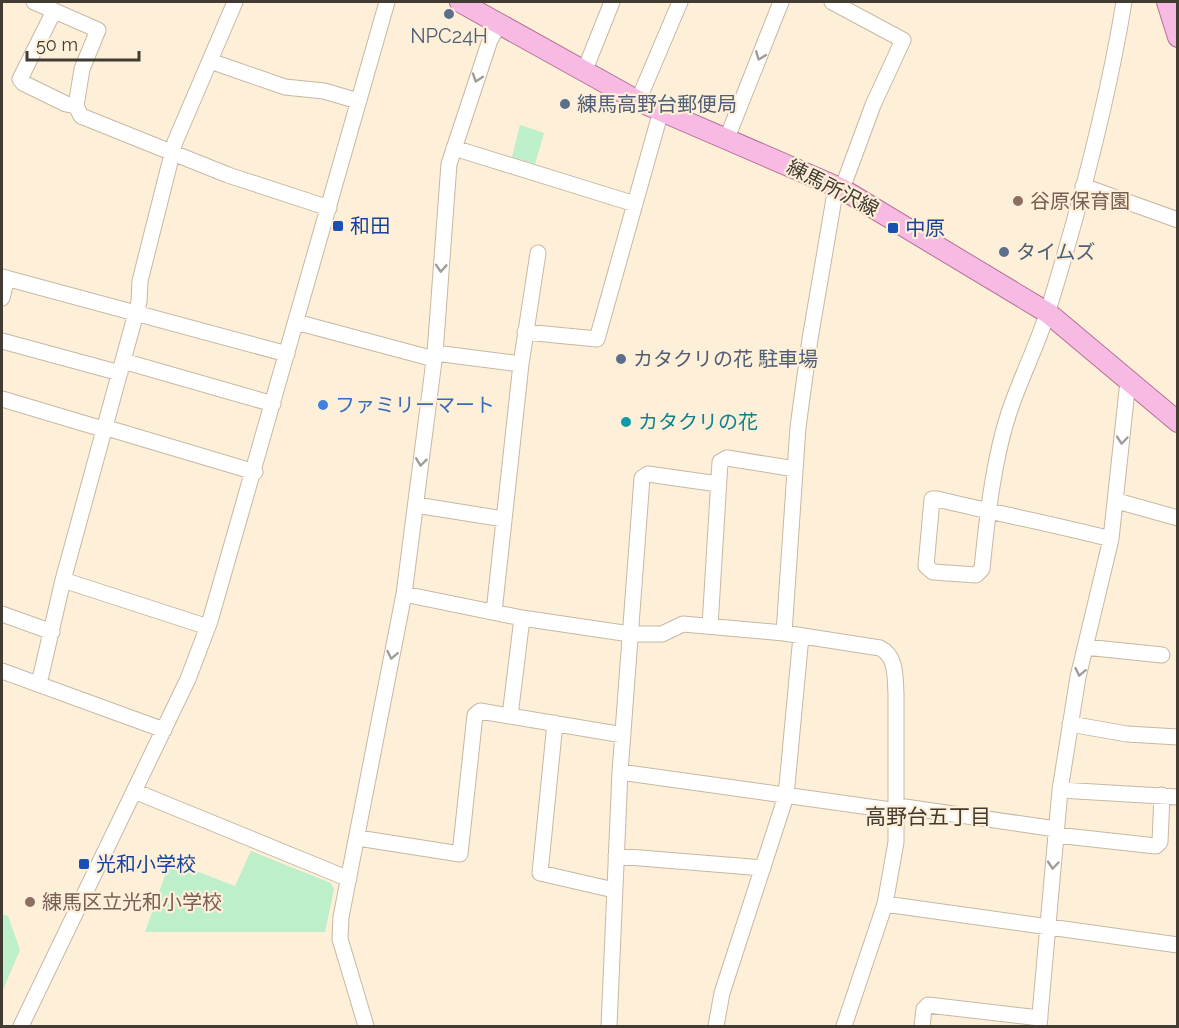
<svg xmlns="http://www.w3.org/2000/svg" width="1179" height="1028" font-family="Raleway,'Noto Sans JP',sans-serif">
	<rect width="100%" height="100%" fill="#feefd9"/>
	<!-- green -->
	<path fill="#bcefca" d="M520,125L544,133L535,164L512,157Z
		M251,851L331,883L334,889L325,932H145L170,861L235,886Z
		M2,914L8,916L20,950L2,992Z"/>
	<g fill="none" stroke-linecap="round" stroke-linejoin="round">
		<!-- minor casing -->
		<g stroke="#c6b8a3" stroke-width="17">
			<path id="minor" d="M34,2L98,30L82,69L76,106
				M832,2L903,40L873,105L842,189
				M54,11L20,79L23,83L66,104L76,106L81,116L228,175L329,208
				M210,61L285,87L324,91L358,101
				M584,72L612,2
				M638,101L680,2
				M727,138L781,2
				M454,148L635,204
				M1083,186L1178,220
				M2,277L287,354
				M2,298L7,278
				M296,322L434,359
				M525,332L597,339L661,111
				M2,341L120,373
				M435,353L521,364
				M123,361L273,404
				M2,399L106,430
				M107,428L255,472
				M1117,501L1178,518
				M416,505L504,519
				M1111,539C1053,524 995,513 937,499H932L926,566L933,572L976,575L982,569C987,518 994,453 1012,404C1023,373 1038,343 1048,311C1079,210 1107,106 1124,2
				M63,580L208,627
				M404,594L522,618L630,634H662L683,624L784,633L880,648C897,656 895,679 896,694V842L885,904L844,1026
				M494,612L521,364L538,253
				M2,614L52,632
				M710,626L720,462L727,458L795,469
				M784,633L798,427L810,339L836,187
				M1085,647L1162,655
				M2,671L164,730
				M39,684L63,580L139,302L140,281L175,142L235,2
				M510,716L522,618
				M555,723L540,873L614,890
				M1070,724L1127,734L1178,737
				M620,772L891,810L905,807L1056,829
				M1060,790L1178,797
				M134,791L349,879
				M1056,835L1156,846L1160,842L1162,795
				M358,838L460,854L475,715L480,711L623,735
				M616,856L763,868
				M885,904L1178,945
				M21,1026L188,679L210,621L387,2
				M366,1026L340,939L341,917L404,594L435,353L449,164L490,40L499,24
				M609,1026L620,772L642,478L648,474L718,484
				M716,1026L722,993L786,796L801,636
				M922,1026L924,1009L928,1005L1040,1018
				M1039,1026L1060,790L1078,677L1111,539L1128,381"/>
		</g>
		<!-- major casing -->
		<g stroke="#b47099" stroke-width="22">
			<path id="major" d="M460,2L638,101L842,189L1048,313L1178,422
				M1167,2L1178,37"/>
		</g>
		<!-- minor -->
		<use href="#minor" stroke="#fff" stroke-width="15"/>
		<!-- major -->
		<use href="#major" stroke="#f7bbe3" stroke-width="20"/>
	</g>
	<!-- one-way arrows -->
	<defs><path id="oneway-chevron" d="M-2-3.5L2.5 0L-2 3.5" fill="none" stroke-width="1.6" stroke-linecap="round" stroke-linejoin="round" transform="scale(1.5)"/></defs>
	<g stroke="#a09d98">
		<use href="#oneway-chevron" transform="translate(760 56) rotate(111)"/>
		<use href="#oneway-chevron" transform="translate(477 78) rotate(108)"/>
		<use href="#oneway-chevron" transform="translate(441 268) rotate(94)"/>
		<use href="#oneway-chevron" transform="translate(1122 440) rotate(95)"/>
		<use href="#oneway-chevron" transform="translate(421 462) rotate(97)"/>
		<use href="#oneway-chevron" transform="translate(392 655) rotate(101)"/>
		<use href="#oneway-chevron" transform="translate(1080 672) rotate(102)"/>
		<use href="#oneway-chevron" transform="translate(1053 865) rotate(95)"/>
	</g>
	<!-- markers -->
	<g fill="#5c6f8a" stroke="#feefd9" stroke-width="2">
		<circle cx="449" cy="14" r="6"/>
		<circle cx="565" cy="104" r="6"/>
		<circle cx="1004" cy="252" r="6"/>
		<circle cx="621" cy="359" r="6"/>
	</g>
	<g fill="#8d6e63" stroke="#feefd9" stroke-width="2">
		<circle cx="1018" cy="201" r="6"/>
		<circle cx="30" cy="902" r="6"/>
	</g>
	<g fill="#1a4fb4" stroke="#feefd9" stroke-width="2">
		<rect x="332" y="220" width="12" height="12" rx="3"/>
		<rect x="887" y="222" width="12" height="12" rx="3"/>
		<rect x="78" y="858" width="12" height="12" rx="3"/>
	</g>
	<circle fill="#3f7fe0" stroke="#feefd9" stroke-width="2" cx="323" cy="405" r="6"/>
	<circle fill="#0f9aa8" stroke="#feefd9" stroke-width="2" cx="626" cy="422" r="6"/>
	<g text-anchor="middle" dominant-baseline="central" stroke-width="4.5" stroke-linejoin="round" paint-order="stroke">
		<!-- service labels -->
		<g font-size="20" fill="#4e5e75" stroke="#feefd9" text-anchor="start">
			<text x="449" y="36" text-anchor="middle">NPC24H</text>
			<text x="577" y="104">練馬高野台郵便局</text>
			<text x="1016" y="252">タイムズ</text>
			<text x="633" y="359">カタクリの花 駐車場</text>
		</g>
		<!-- street labels -->
		<g font-size="20" fill="#413b32" stroke="#feefd9">
			<text transform="translate(833 188) rotate(27)">練馬所沢線</text>
		</g>
		<!-- education labels -->
		<g font-size="20" fill="#785e54" stroke="#feefd9" text-anchor="start">
			<text x="1030" y="201">谷原保育園</text>
			<text x="42" y="902">練馬区立光和小学校</text>
		</g>
		<!-- transit labels -->
		<g font-size="20" fill="#164399" stroke="#feefd9" text-anchor="start">
			<text x="350" y="226">和田</text>
			<text x="905" y="228">中原</text>
			<text x="96" y="864">光和小学校</text>
		</g>
		<!-- shop labels -->
		<g font-size="20" fill="#366cbe" stroke="#feefd9" text-anchor="start">
			<text x="335" y="405">ファミリーマート</text>
		</g>
		<!-- culture labels -->
		<g font-size="20" fill="#0d838f" stroke="#feefd9" text-anchor="start">
			<text x="638" y="422">カタクリの花</text>
		</g>
		<!-- neighbourhood labels -->
		<g font-size="21" fill="#413b32" stroke="#feefd9">
			<text x="928" y="816">高野台五丁目</text>
		</g>
	</g>
	<!-- border -->
	<rect width="1179" height="1028" fill="none" stroke="#413b32" stroke-width="6"/>
	<!-- scale -->
	<path d="M27 51v9h112v-9" fill="none" stroke="#413b32" stroke-width="3"/>
	<text x="36" y="51" font-size="18" fill="#413b32" stroke="#feefd9" stroke-width="4.5" paint-order="stroke">50 m</text>
</svg>
